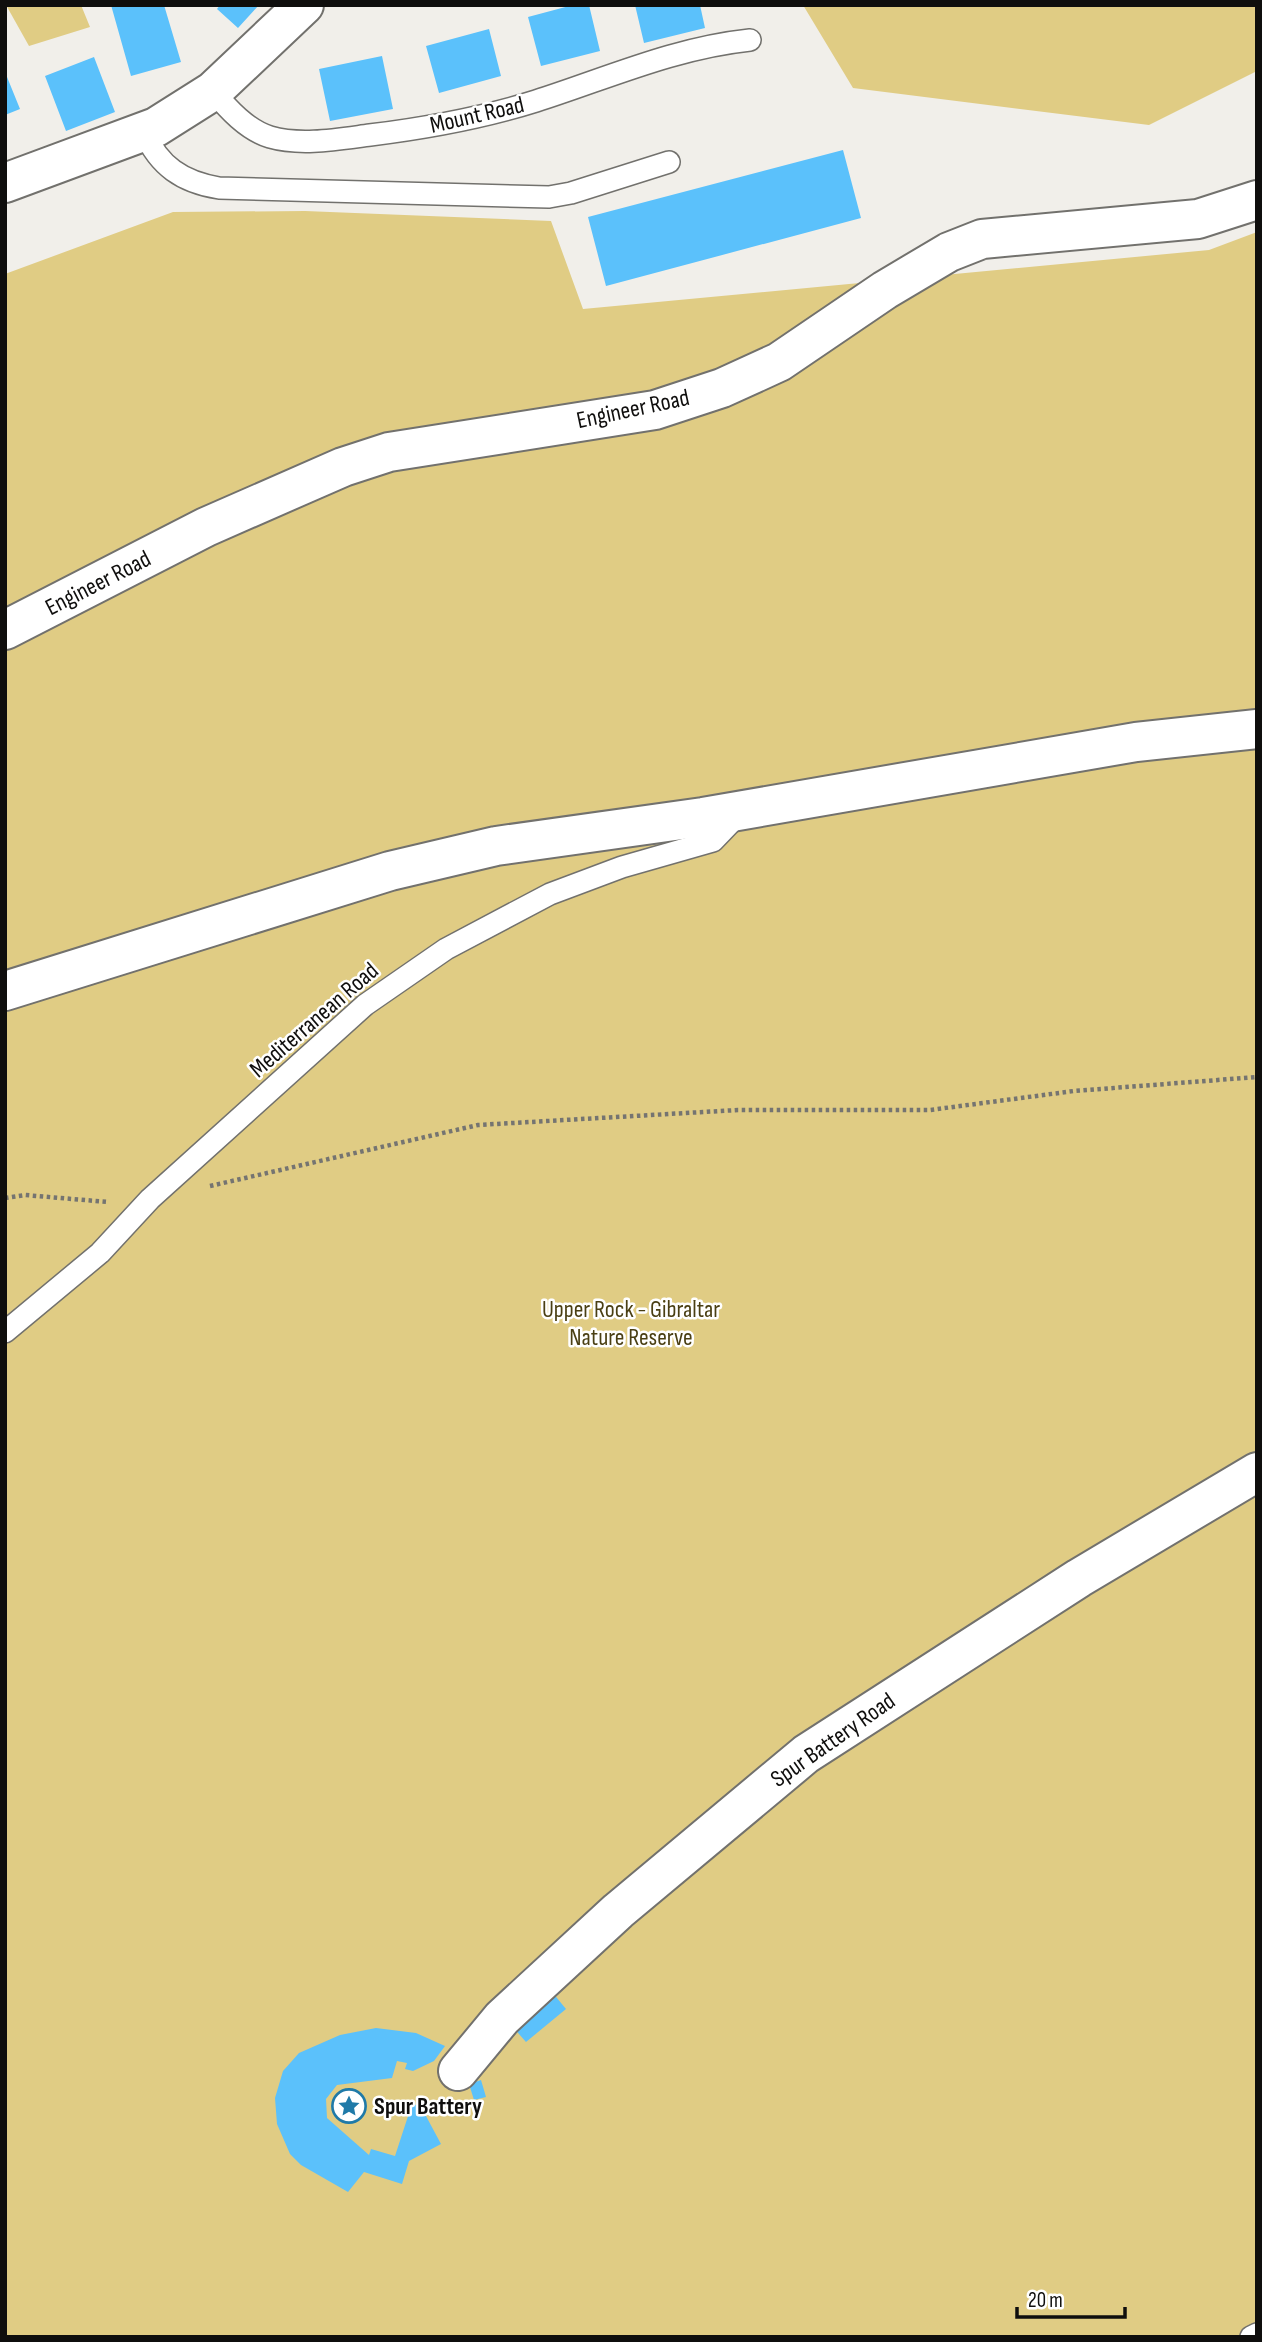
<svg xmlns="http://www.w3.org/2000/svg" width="1262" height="2342" font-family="'Sofia Sans Condensed',sans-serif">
	<rect width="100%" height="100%" fill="#f1efea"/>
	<!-- green -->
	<path fill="#e0cc84" d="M6,5H81L90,27L29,46Z
		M803,5H1257V71L1149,125L853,88Z
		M305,211L551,221L583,309L1209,250L1257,232V2337H5V274L173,212Z"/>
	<!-- building -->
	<path fill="#5bc1fb" d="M111,5H164L181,62L131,76Z
		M220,5H259L238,28L217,9Z
		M573,5H589L600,51L541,66L528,17Z
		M635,5H700L705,28L644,43Z
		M489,29L501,76L439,93L426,46Z
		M382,56L393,109L330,121L319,69Z
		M94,57L115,112L66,131L45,76Z
		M5,72L20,109L5,115Z
		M843,150L861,218L606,286L588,217Z
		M552,1992L566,2009L526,2042L512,2026Z
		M376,2028L416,2033L445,2046L434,2061L413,2071L405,2069L407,2063L397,2061L392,2078L337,2085L326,2099L327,2118L369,2155L371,2149L395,2156L411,2107L419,2103L441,2144L409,2161L402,2184L364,2172L348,2192L301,2165L290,2154L277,2124L275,2098L283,2071L299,2053L340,2035Z
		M481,2080L486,2097L474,2100L469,2084Z"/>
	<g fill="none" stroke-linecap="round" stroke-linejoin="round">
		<!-- lane casing -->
		<g stroke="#72716d" stroke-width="24">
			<path id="lane" d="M213,91C228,109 247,130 270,137C301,146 339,139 370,135C427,128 482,118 536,101C608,78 674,48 750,40
				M144,132C159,166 182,182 219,188L549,197L571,193L669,162
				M5,1332L100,1253L150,1199L365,1005L446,949L550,894L622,867L713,841L739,814
				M1251,2337L1257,2334"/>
		</g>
		<!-- street casing -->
		<g stroke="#72716d" stroke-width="42">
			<path id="street" d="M5,183L156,127L213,91L304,5
				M5,630L206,527L343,467L389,452L655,410L722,388L779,362L885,290L949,252L982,239L1198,219L1257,200
				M5,991L390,871L496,846L703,817L1136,742L1257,729
				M458,2071L502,2018L618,1911L806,1754L1079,1578L1257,1472"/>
		</g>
		<!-- path -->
		<path stroke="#757471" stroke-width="4.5" stroke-dasharray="3.5 3.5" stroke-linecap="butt" d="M210,1186L478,1125L738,1110H930L1074,1091L1257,1077
			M5,1198L25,1195L108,1202"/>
		<!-- lane -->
		<use href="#lane" stroke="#fff" stroke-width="21"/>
		<!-- street -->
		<use href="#street" stroke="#fff" stroke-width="38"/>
	</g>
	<!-- icons -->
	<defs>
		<g id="sight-ring" transform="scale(1.75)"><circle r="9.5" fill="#fff" stroke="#1f7aa8" stroke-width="1.5"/><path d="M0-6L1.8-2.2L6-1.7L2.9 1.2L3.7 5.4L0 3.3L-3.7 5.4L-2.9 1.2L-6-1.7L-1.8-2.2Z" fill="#1f7aa8"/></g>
	</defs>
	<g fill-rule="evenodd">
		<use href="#sight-ring" x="349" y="2106"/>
	</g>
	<g text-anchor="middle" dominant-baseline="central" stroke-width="5" stroke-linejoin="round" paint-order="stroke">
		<!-- street labels -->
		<g font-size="24" fill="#0f0e0d" stroke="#fff">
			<text transform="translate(477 115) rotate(-13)">Mount Road</text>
			<text transform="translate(633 409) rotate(-12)">Engineer Road</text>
			<text transform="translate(98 583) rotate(-27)">Engineer Road</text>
			<text transform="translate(314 1020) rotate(-41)">Mediterranean Road</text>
			<text transform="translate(833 1740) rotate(-35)">Spur Battery Road</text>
		</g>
		<!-- park labels -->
		<g font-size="24" fill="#4a3f13" stroke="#fff">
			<text x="631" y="1309">Upper Rock - Gibraltar<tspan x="631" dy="28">Nature Reserve</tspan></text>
		</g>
		<!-- poi labels -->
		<g font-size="24" font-weight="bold" fill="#0f0e0d" stroke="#fff" text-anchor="start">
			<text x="374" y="2106">Spur Battery</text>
		</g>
	</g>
	<!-- border -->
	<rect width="1262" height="2342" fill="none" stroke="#0f0e0d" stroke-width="14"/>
	<!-- scale -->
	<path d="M1017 2307v10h108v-10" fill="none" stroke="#0f0e0d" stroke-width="3.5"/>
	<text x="1028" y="2307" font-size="21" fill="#0f0e0d" stroke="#ffffff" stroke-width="5" paint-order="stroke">20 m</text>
</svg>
